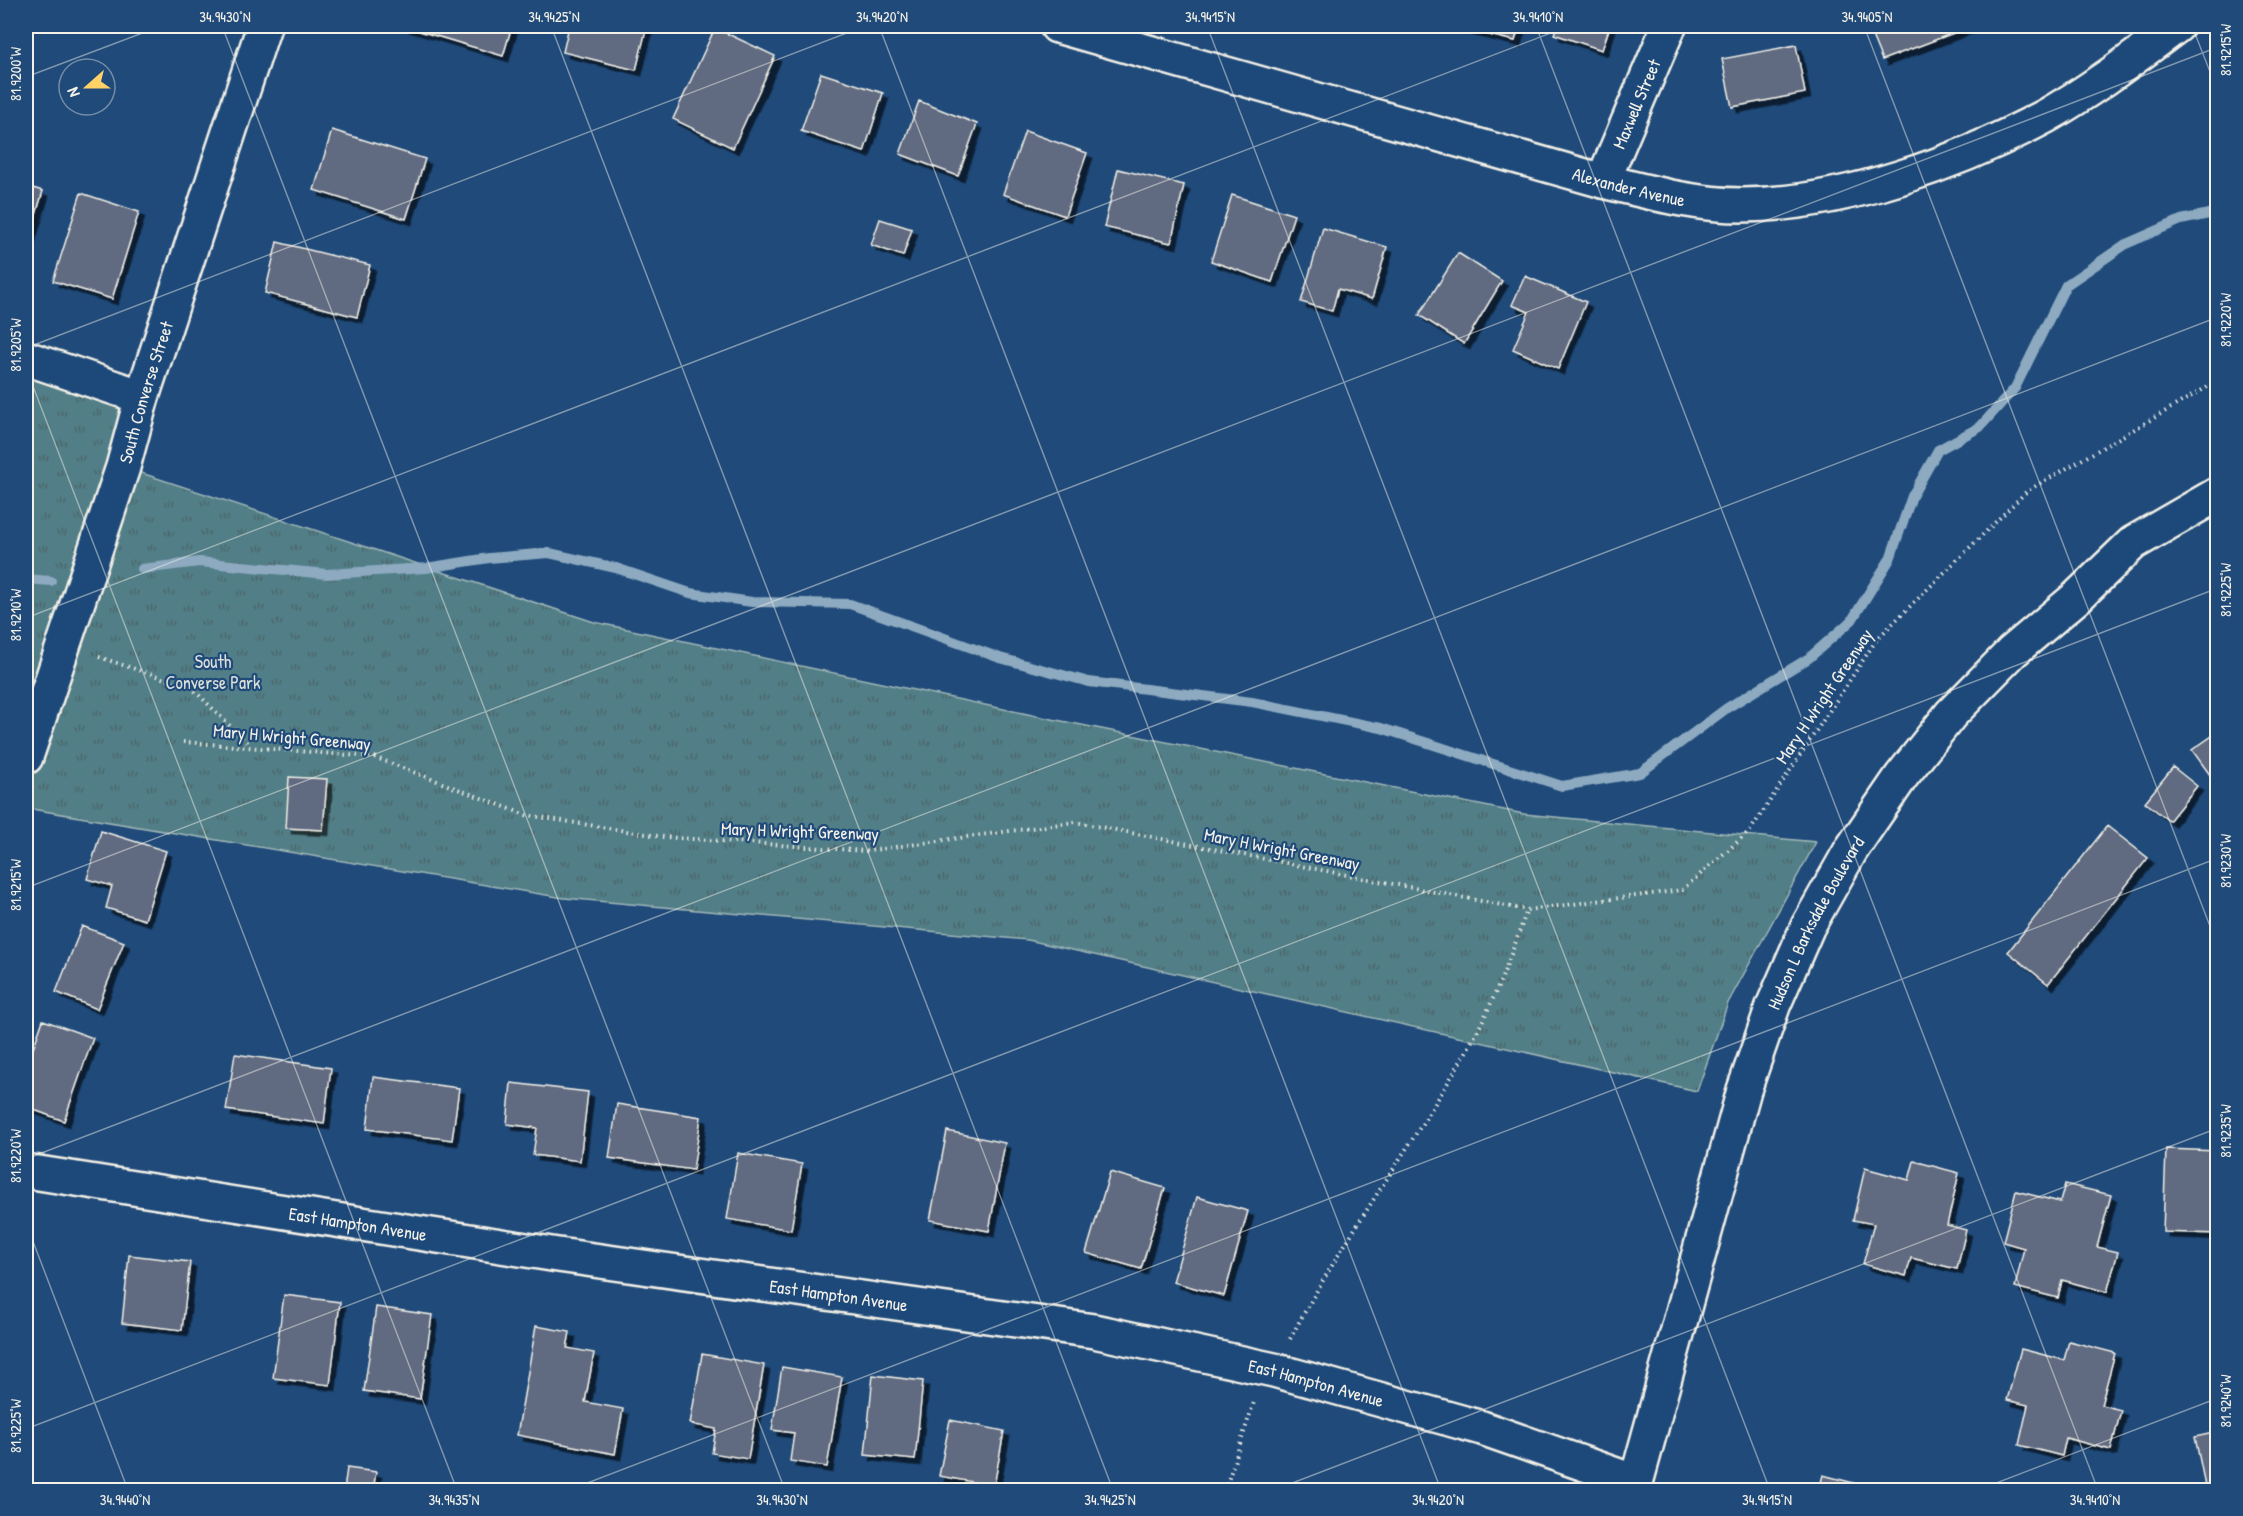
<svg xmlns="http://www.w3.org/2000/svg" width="2243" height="1516" font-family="'Patrick Hand',sans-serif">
	<defs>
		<pattern id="park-tufts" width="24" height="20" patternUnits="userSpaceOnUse" patternTransform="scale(1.5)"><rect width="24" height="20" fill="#517e87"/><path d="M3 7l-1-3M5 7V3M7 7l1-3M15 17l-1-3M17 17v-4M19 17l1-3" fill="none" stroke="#4d666a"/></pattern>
		<filter id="shadow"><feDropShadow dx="5.5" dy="5.5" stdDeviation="0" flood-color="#0009"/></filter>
	</defs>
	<rect width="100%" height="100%" fill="#1f4a7a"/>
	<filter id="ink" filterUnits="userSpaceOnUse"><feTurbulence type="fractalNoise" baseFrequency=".0167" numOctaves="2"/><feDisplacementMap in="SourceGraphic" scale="12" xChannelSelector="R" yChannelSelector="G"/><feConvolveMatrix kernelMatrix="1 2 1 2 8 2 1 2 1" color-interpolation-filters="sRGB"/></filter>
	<g filter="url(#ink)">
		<!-- park -->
		<path fill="url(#park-tufts)" stroke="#a2b8b8" stroke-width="1.5" d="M26,358L142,397L123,467L594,622L1032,715L1524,814L1816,842L1728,1003L1697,1091L1028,940L564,898L26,808V757L47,689L26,685Z"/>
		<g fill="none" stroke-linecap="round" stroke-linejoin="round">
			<!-- stream -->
			<path stroke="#8daac0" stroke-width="10" d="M142,569L199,562L327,574L426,568L489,558L549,553L616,568L690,593L752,602L850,604L1000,658L1089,682L1252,702L1381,728L1562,786L1640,773L1727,708L1809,658L1852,620L1890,559L1912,496L1938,450L1980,427L2015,388L2066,285L2126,244L2181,220L2218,212
				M26,579L51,581"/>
		</g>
		<!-- building -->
		<path fill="#606b81" stroke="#f4f1e8" stroke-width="1.5" filter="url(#shadow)" d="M403,26H512L503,56Z
			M569,26H647L636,70L563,52Z
			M1460,26H1519L1515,41L1460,28Z
			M1557,26H1610L1602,50L1554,34Z
			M1868,26H1972L1882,60Z
			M715,28L775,56L733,148L673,119Z
			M1796,45L1805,93L1732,107L1722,59Z
			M821,73L883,93L864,152L801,131Z
			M919,101L977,124L958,176L900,154Z
			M332,130L425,159L406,219L314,190Z
			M1025,131L1087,153L1065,216L1003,194Z
			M1118,169L1184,185L1171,243L1104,227Z
			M26,186L43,191L26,248Z
			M81,193L139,212L112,299L53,281Z
			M1232,195L1294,215L1272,282L1211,261Z
			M880,219L912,229L903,256L871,245Z
			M1323,228L1387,247L1372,299L1338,289L1332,311L1301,302Z
			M277,242L370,265L357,317L265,293Z
			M1458,253L1502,281L1464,344L1419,315Z
			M1525,276L1586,302L1558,369L1513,349L1529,312L1512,305Z
			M2218,732V786L2192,750Z
			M2173,767L2197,786L2169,821L2145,802Z
			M289,777L327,779L323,830L286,828Z
			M2107,826L2148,858L2048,984L2008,952Z
			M101,831L166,851L145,920L106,908L112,886L87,879Z
			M82,926L124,942L97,1009L56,992Z
			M43,1020L93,1038L64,1121L26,1107V1069Z
			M235,1054L331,1068L324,1124L226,1110Z
			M373,1077L459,1088L452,1140L367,1129Z
			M511,1083L588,1092L580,1161L533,1155L537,1128L507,1124Z
			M617,1104L701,1117L693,1170L609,1158Z
			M947,1131L1005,1143L989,1231L930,1220Z
			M2166,1149L2218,1151V1234L2163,1232Z
			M738,1153L802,1164L791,1230L727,1219Z
			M1914,1161L1959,1173L1947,1225L1966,1230L1957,1269L1911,1258L1906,1276L1863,1264L1874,1224L1853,1220L1865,1168L1909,1180Z
			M1110,1172L1165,1188L1141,1269L1086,1253Z
			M2065,1184L2111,1195L2097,1247L2118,1252L2107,1292L2062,1280L2058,1298L2015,1287L2024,1248L2003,1242L2016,1191L2060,1202Z
			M1197,1197L1248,1211L1224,1296L1173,1282Z
			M129,1255L190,1262L182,1330L122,1323Z
			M284,1295L340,1302L330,1385L273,1378Z
			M376,1307L432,1315L420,1399L364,1391Z
			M536,1326L570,1332L567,1348L594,1353L585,1402L623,1409L615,1454L517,1435Z
			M2069,1341L2115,1353L2101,1405L2121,1410L2111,1450L2066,1438L2062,1456L2019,1445L2028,1405L2007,1400L2021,1349L2064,1360Z
			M702,1354L764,1365L748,1459L712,1453L716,1429L690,1424Z
			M782,1367L842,1377L827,1467L790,1461L794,1433L772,1430Z
			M873,1375L923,1381L915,1460L865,1455Z
			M950,1420L1004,1431L994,1486L939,1476Z
			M2218,1432V1490H2206L2195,1437Z
			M347,1468L376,1472L373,1490H344Z
			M1823,1475L1869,1487L1868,1490H1819Z
			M1774,1483L1805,1490H1772Z"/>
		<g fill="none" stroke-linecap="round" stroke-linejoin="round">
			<!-- street casing -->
			<g stroke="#f4f1e8" stroke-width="38">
				<g id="street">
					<path id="s1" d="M1057,26L1603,181C1649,192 1694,205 1742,205C1842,205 1958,163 2046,116C2092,90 2135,57 2177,26"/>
					<path id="s2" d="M1603,181L1669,26"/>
					<path d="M26,358L142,397"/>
					<path id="s3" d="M26,757L123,467L142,397L264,26"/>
					<path id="s4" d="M26,1171L558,1255L1094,1331L1274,1370L1482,1428L1636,1482"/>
				</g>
			</g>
			<!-- secondary casing -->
			<g stroke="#f4f1e8" stroke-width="38">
				<g id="secondary">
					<path id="s5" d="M1634,1490L1744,1090L1773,1006L1808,926L1851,850L1901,777L1951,714L2012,652L2076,598L2133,543L2218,494"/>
				</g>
			</g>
			<!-- path -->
			<path stroke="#f4f1e8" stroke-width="4" stroke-dasharray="1.5 4.5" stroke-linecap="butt" d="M99,657L192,688L250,746
				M183,742L374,757L526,815L664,837L866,851L1075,822L1527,910L1682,890L1750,831L1877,639L2027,491L2218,381
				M1290,1339C1343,1239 1410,1149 1466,1052C1492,1007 1510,959 1527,910
				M1225,1490L1254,1402"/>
			<!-- street -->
			<use href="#street" stroke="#1f4a7a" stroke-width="33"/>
			<!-- secondary -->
			<use href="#secondary" stroke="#1f4a7a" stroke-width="33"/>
		</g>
	</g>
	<!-- ticks -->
	<path fill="none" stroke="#f4f1e8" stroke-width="1.5" stroke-opacity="0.45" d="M222,26L785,1490M551,26L1113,1490M879,26L1441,1490M1207,26L1770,1490M1536,26L2098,1490M1864,26L2218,947M2192,26L2218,92M26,77L161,26M26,348L865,26M26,368L457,1490M26,618L1569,26M26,888L2218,47M26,1159L2218,317M26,1223L128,1490M26,1429L2218,588M569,1490L2218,858M1274,1490L2218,1128M1978,1490L2218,1398"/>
	<g text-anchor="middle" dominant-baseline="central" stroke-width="4.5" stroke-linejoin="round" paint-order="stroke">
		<!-- street labels -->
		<g font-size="18" fill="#f4f1e8" stroke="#1f4a7a">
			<text stroke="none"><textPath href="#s2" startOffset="84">Maxwell Street</textPath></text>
			<text stroke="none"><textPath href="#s1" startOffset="594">Alexander Avenue</textPath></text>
			<text stroke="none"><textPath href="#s3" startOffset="384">South Converse Street</textPath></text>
			<text transform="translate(1824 696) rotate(-56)">Mary H Wright Greenway</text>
			<text transform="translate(292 737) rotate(5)">Mary H Wright Greenway</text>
			<text transform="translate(800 831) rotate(2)">Mary H Wright Greenway</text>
			<text transform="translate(1282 849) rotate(11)">Mary H Wright Greenway</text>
			<text stroke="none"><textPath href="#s5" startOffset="597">Hudson L Barksdale Boulevard</textPath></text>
			<text stroke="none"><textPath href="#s4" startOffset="336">East Hampton Avenue</textPath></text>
			<text stroke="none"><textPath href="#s4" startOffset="822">East Hampton Avenue</textPath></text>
			<text stroke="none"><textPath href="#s4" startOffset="1308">East Hampton Avenue</textPath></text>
		</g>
		<!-- park labels -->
		<g font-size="18" fill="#dce0d9" stroke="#1f4a7a">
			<text x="213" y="661">South<tspan x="213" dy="21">Converse Park</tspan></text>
		</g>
	</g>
	<!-- margin -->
	<rect width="2243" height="1516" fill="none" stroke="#1f4a7a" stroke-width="66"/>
	<!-- north arrow -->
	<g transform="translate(87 87) rotate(249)"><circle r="28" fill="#1f4a7a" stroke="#748da6" stroke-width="1.5"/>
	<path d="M0-4.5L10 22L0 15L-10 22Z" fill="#ffd166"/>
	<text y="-9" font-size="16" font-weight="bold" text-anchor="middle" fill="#f4f1e8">N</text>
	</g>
	<rect x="33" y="33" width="2177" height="1450" fill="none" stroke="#f4f1e8" stroke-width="2"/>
	<g font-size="15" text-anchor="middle" fill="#f4f1e8">
		<text x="225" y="22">34.9430°N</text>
		<text x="554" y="22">34.9425°N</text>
		<text x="882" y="22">34.9420°N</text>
		<text x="1210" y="22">34.9415°N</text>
		<text x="1538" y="22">34.9410°N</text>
		<text x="1867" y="22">34.9405°N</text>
		<text transform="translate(2226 50) rotate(-90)" y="5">81.9215°W</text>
		<text transform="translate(16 74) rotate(-90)" y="5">81.9200°W</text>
		<text transform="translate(2226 320) rotate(-90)" y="5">81.9220°W</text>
		<text transform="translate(16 345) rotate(-90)" y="5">81.9205°W</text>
		<text transform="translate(2226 590) rotate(-90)" y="5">81.9225°W</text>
		<text transform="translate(16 615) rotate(-90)" y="5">81.9210°W</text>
		<text transform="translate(2226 861) rotate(-90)" y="5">81.9230°W</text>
		<text transform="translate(16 885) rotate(-90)" y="5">81.9215°W</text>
		<text transform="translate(2226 1131) rotate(-90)" y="5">81.9235°W</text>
		<text transform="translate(16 1156) rotate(-90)" y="5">81.9220°W</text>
		<text transform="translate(2226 1401) rotate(-90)" y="5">81.9240°W</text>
		<text transform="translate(16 1426) rotate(-90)" y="5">81.9225°W</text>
		<text x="125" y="1505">34.9440°N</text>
		<text x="454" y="1505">34.9435°N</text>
		<text x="782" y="1505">34.9430°N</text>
		<text x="1110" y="1505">34.9425°N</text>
		<text x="1438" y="1505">34.9420°N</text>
		<text x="1767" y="1505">34.9415°N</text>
		<text x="2095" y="1505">34.9410°N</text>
	</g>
</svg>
